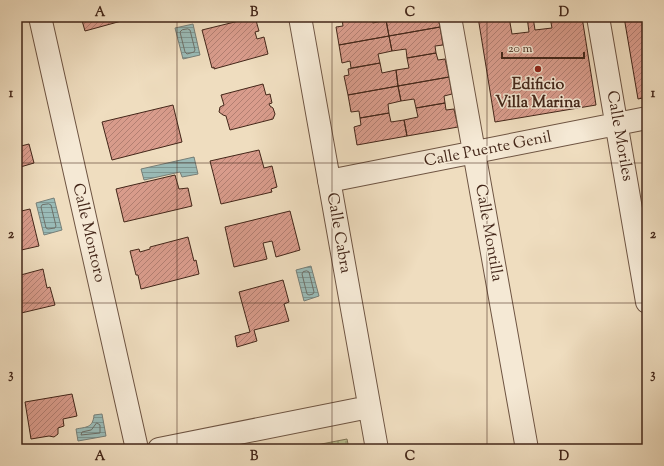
<svg xmlns="http://www.w3.org/2000/svg" width="664" height="466" font-family="'Sorts Mill Goudy',serif">
	<defs>
		<pattern id="park-dots" width="8" height="8" patternUnits="userSpaceOnUse"><rect width="8" height="8" fill="#bac091"/><path d="M2 2h.1M6 6h.1" fill="none" stroke="#999c76" stroke-width="1.8" stroke-linecap="round"/></pattern>
		<pattern id="water-rules" width="6" height="5" patternUnits="userSpaceOnUse"><rect width="6" height="5" fill="#9abbb7"/><path d="M0 2.5h6" fill="none" stroke="#7f9894"/></pattern>
		<pattern id="building-hatch" width="6" height="6" patternUnits="userSpaceOnUse"><rect width="6" height="6" fill="#d99c8c"/><path d="M-1 1l2-2M0 6l6-6M5 7l2-2" fill="none" stroke="#b27f72"/></pattern>
	</defs>
	<rect width="100%" height="100%" fill="#efddbf"/>
	<filter id="stains"><feTurbulence type="fractalNoise" baseFrequency=".005" numOctaves="4"/><feColorMatrix values="0 0 0 0 .2 0 0 0 0 .09 0 0 0 0 .02 0 0 0 .5 -.17"/></filter>
	<radialGradient id="worn" r=".72"><stop offset=".6" stop-color="#630" stop-opacity="0"/><stop offset="1" stop-color="#630" stop-opacity=".3"/></radialGradient>
	<!-- park -->
	<path fill="url(#park-dots)" stroke="#7e7355" d="M347,439L349,449H296Z"/>
	<!-- water -->
	<path fill="url(#water-rules)" stroke="#777f78" d="M193,24L200,55L183,59L175,28Z
		M194,157L198,174L182,177L180,172L144,180L141,169Z
		M54,198L62,230L44,235L36,203Z
		M311,266L319,296L304,301L296,270Z
		M102,414L106,436L78,441L76,429C86,427 93,428 94,415Z"/>
	<g fill="none" stroke-linecap="round" stroke-linejoin="round">
		<!-- shore -->
		<path stroke="#6e7068" stroke-width="1" d="M188,29L190,30L195,50L194,52L187,54L185,52L180,32L182,30Z
			M49,204L51,205L56,226L55,228L48,229L46,228L41,207L42,205Z
			M307,271L309,272L314,292L313,294L309,295L307,294L302,274L303,272Z
			M97,423L100,425V433L81,435L82,432L91,430Z"/>
	</g>
	<!-- building -->
	<path fill="url(#building-hatch)" stroke="#432619" d="M81,17H136L85,31Z
		M255,17L259,31L255,32L257,39L264,37L268,54L214,69V67L212,68L202,30Z
		M351,17H372L373,23L386,20L389,36L339,45L336,27L343,26L342,19Z
		M400,17H438L440,27L389,36L386,20L400,18Z
		M478,17H509L512,34L529,32L527,17H533L535,30L552,28L550,17H582L596,105L495,122Z
		M624,17H647V97L638,99Z
		M440,27L443,45L435,46L436,53L407,58L406,49L392,51L389,36Z
		M389,36L392,51L378,54L380,63L351,68L350,61L342,63L339,45Z
		M436,53L438,60L445,59L449,77L398,86L396,70L409,68L407,58Z
		M380,63L382,73L396,70L398,86L348,95L344,76L349,75L348,69Z
		M449,77L452,94L444,96L445,103L416,108L414,99L401,101L398,86Z
		M263,84L266,95L270,94L272,103L269,104L270,106L273,108L275,114L273,119L230,130L226,116L223,115L219,112L220,107L224,105L221,95Z
		M398,86L401,101L388,104L389,113L360,118L359,111L351,112L348,95Z
		M445,103L446,110L454,109L458,127L407,136L404,120L418,117L416,108Z
		M173,105L182,142L112,160L102,122Z
		M389,113L391,122L404,120L407,136L357,145L354,127L361,125L360,118Z
		M29,144L34,163L17,168V147Z
		M259,150L264,168L272,166L277,187L271,189L272,192L221,204L210,161Z
		M17,174L20,185L17,186Z
		M175,175L179,189L188,188L192,206L124,222L116,189Z
		M30,209L39,246L17,251V212Z
		M290,211L300,250L276,257L272,241L263,243L267,259L234,267L225,227Z
		M188,237L194,261L196,260L199,274L141,289L138,275H136L130,251L139,249L140,252L150,249V247Z
		M43,269L47,288L50,287L55,305L17,314V276Z
		M283,280L289,302L284,304L289,321L254,330L257,341L237,347L235,336L250,332L239,292Z
		M72,394L77,416L63,419L64,426L58,428V434L54,437L49,436L31,439L25,402Z"/>
	<g fill="none" stroke-linecap="round" stroke-linejoin="round">
		<!-- minor casing -->
		<g stroke="#6e5442" stroke-width="24">
			<path id="minor" d="M40,17L137,449
				M300,17L377,449
				M450,17L527,449
				M598,17L647,302
				M329,181L647,118
				M159,449L369,407"/>
		</g>
		<!-- minor -->
		<use href="#minor" stroke="#f5e9d5" stroke-width="22"/>
	</g>
	<!-- grid -->
	<path fill="none" stroke="#432619" stroke-width="1" stroke-opacity="0.55" d="M177,17V449M332,17V449M487,17V449M17,163H647M17,303H647"/>
	<!-- markers -->
	<circle fill="#8f2418" stroke="#f5e9d5" stroke-width="1.5" cx="538" cy="69" r="4"/>
	<g text-anchor="middle" dominant-baseline="central" stroke-width="3" stroke-linejoin="round" paint-order="stroke">
		<!-- poi labels -->
		<g font-size="16" font-weight="bold" fill="#432619" stroke="#f5e9d5">
			<text x="538" y="85">Edificio<tspan x="538" dy="18">Villa Marina</tspan></text>
		</g>
		<!-- street labels -->
		<g font-size="16" fill="#432619" stroke="#f5e9d5">
			<text transform="translate(619 136) rotate(80)">Calle Moriles</text>
			<text transform="translate(488 150) rotate(-11)">Calle Puente Genil</text>
			<text transform="translate(88 233) rotate(77)">Calle Montoro</text>
			<text transform="translate(338 233) rotate(80)">Calle Cabra</text>
			<text transform="translate(488 233) rotate(80)">Calle Montilla</text>
		</g>
	</g>
	<!-- margin -->
	<rect width="664" height="466" fill="none" stroke="#efddbf" stroke-width="44"/>
	<!-- scale -->
	<path d="M502 52v6h82v-6" fill="none" stroke="#432619" stroke-width="2"/>
	<text x="508" y="52" font-size="12" fill="#432619" stroke="#f5e9d5" stroke-width="3" paint-order="stroke">20 m</text>
	<rect x="22" y="22" width="620" height="422" fill="none" stroke="#432619" stroke-width="1.5"/>
	<g font-size="13" text-anchor="middle" font-weight="bold" fill="#432619">
		<text x="100" y="16">A</text>
		<text x="254" y="16">B</text>
		<text x="410" y="16">C</text>
		<text x="564" y="16">D</text>
		<text x="11" y="97">1</text>
		<text x="653" y="97">1</text>
		<text x="11" y="238">2</text>
		<text x="653" y="238">2</text>
		<text x="11" y="378">3</text>
		<text x="653" y="378">3</text>
		<text x="100" y="460">A</text>
		<text x="254" y="460">B</text>
		<text x="410" y="460">C</text>
		<text x="564" y="460">D</text>
	</g>
	<rect width="100%" height="100%" filter="url(#stains)"/>
	<rect width="100%" height="100%" fill="url(#worn)"/>
</svg>
